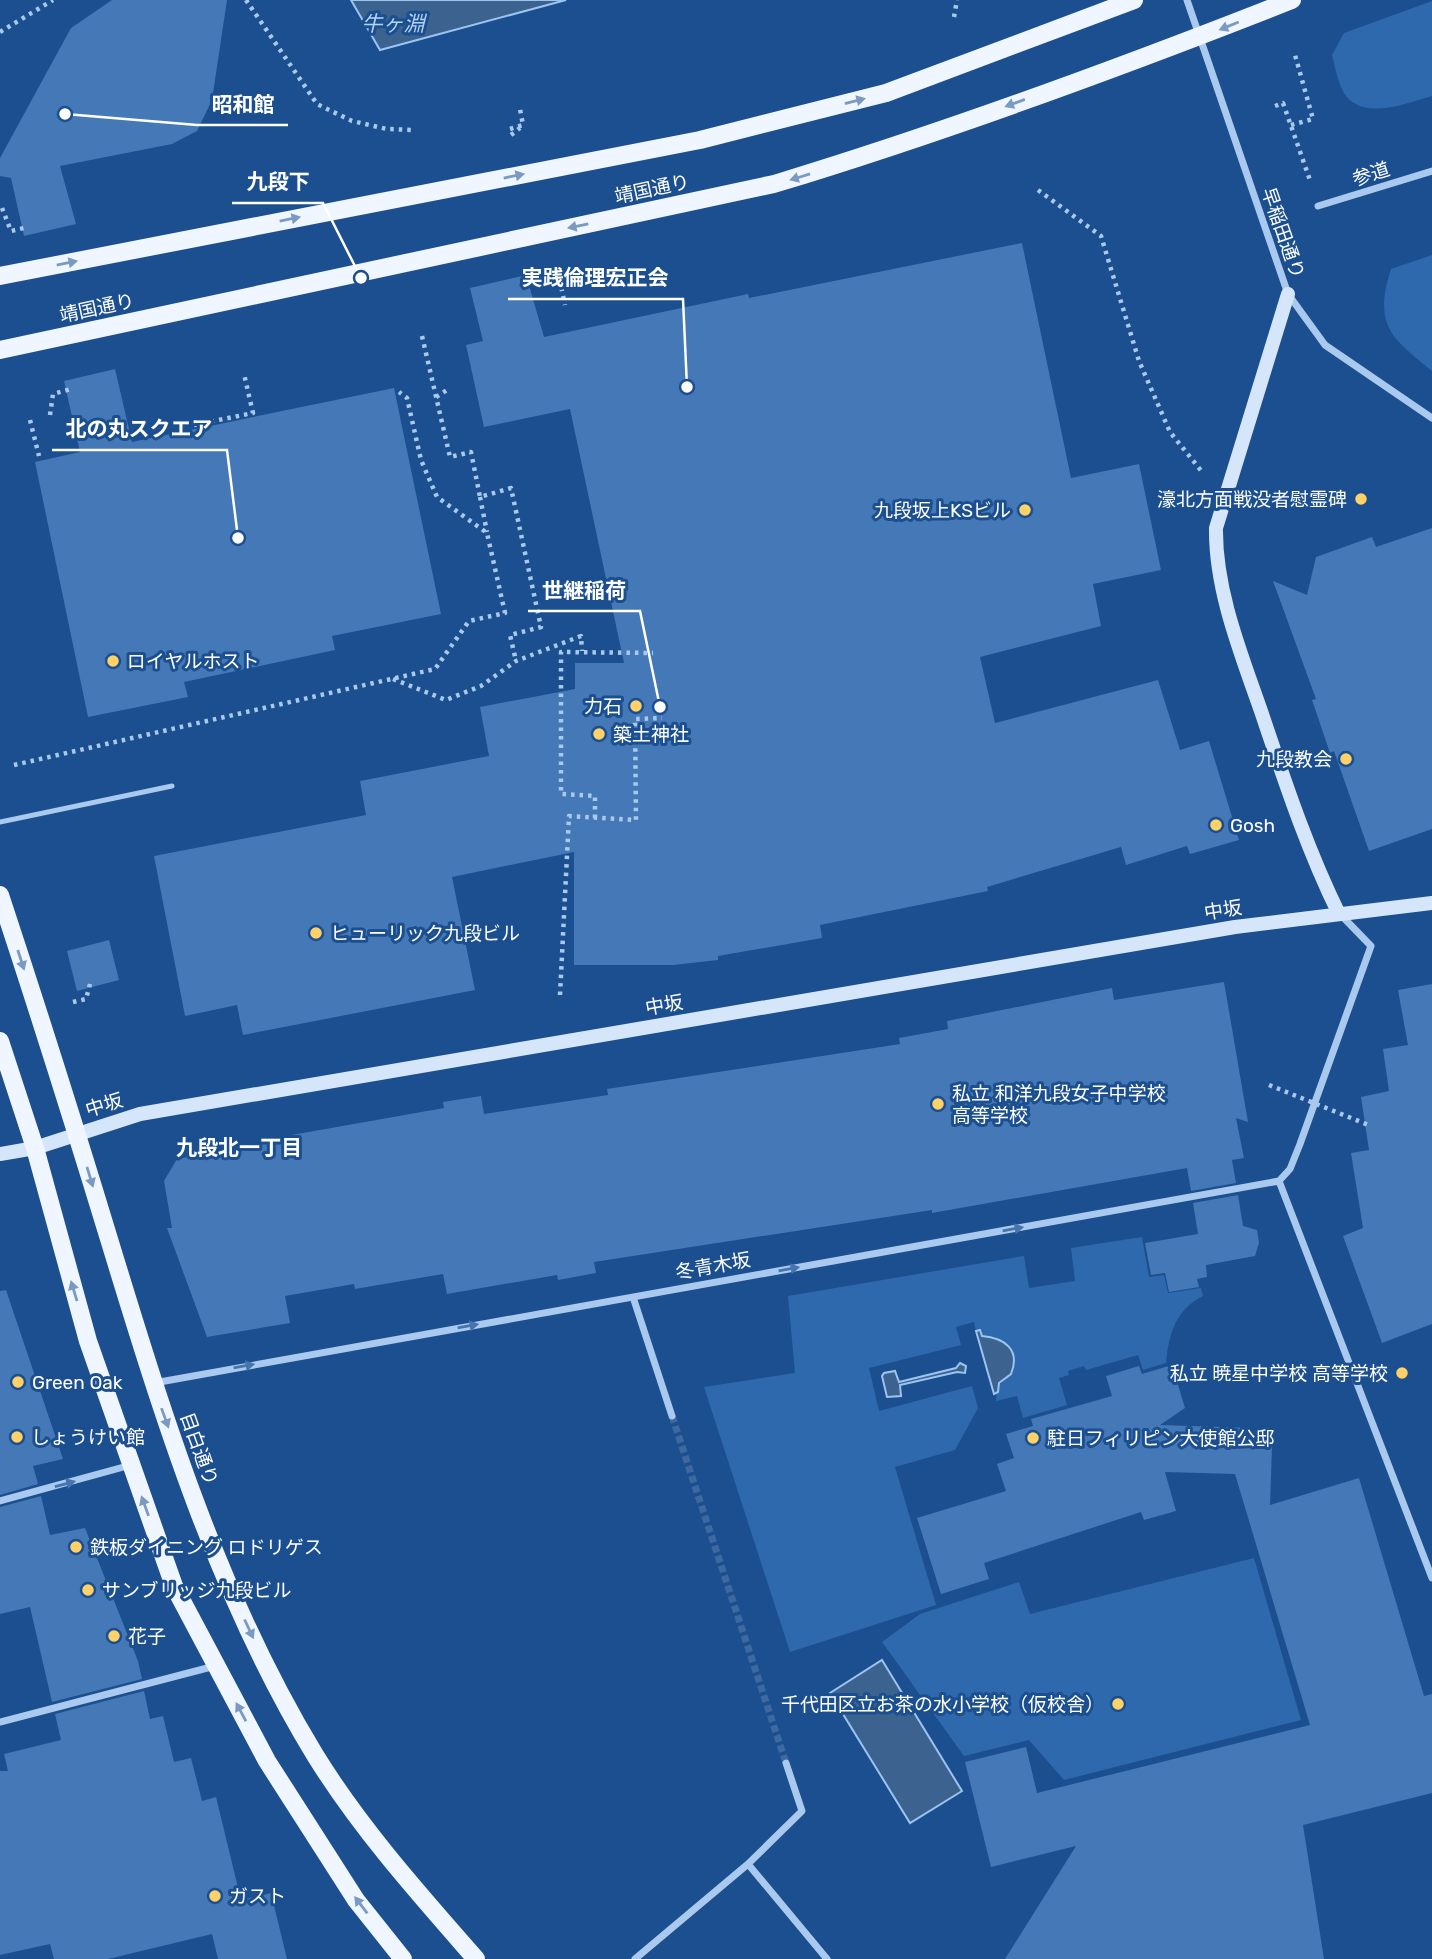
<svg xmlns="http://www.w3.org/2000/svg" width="1432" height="1959" font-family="Rubik,'Noto Sans JP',sans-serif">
	<rect width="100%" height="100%" fill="#1b4f8f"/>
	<!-- green -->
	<path fill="#2e69ad" d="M1432,1V96C1407,103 1362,122 1344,93C1338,83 1335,67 1332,55L1344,33Z
		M1432,255V371C1391,338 1373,325 1391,269Z
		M1142,1237L1149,1277L1164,1275L1168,1293L1201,1288L1203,1296C1175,1310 1169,1334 1166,1363L1143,1370L1138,1355L1086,1370L1084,1366L1068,1371L1069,1375L1059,1378L1067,1405L1023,1418L1017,1396L996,1401L997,1387L1006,1379L994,1337L982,1336L980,1331H976L974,1322L956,1327L961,1345L869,1368L879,1411L972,1386L978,1408L955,1450L895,1467L936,1605L790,1652L704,1387L795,1373L788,1296L1024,1256L1029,1288L1075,1281L1071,1248Z
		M1254,1558L1301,1720L1064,1780L1029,1740L964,1756L882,1642L920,1614L1019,1582L1030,1614Z"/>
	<!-- water -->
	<path fill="#3c6290" stroke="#9cc4f0" stroke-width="2" d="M351,0H566L380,50Z
		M980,1330L982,1336C1004,1338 1021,1349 1011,1374L999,1383L998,1392L994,1394L976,1331Z
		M960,1363L966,1366L965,1373L957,1372L900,1385L901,1396L887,1397L882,1376L884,1373L895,1371L899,1382L956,1368Z
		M882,1660L962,1791L910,1823L830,1693Z"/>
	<!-- building -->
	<path fill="#4478b7" d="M112,0H227L212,100L197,131L172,144L60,166L76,224L24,236L11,178L0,176V158L71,28Z
		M1022,243L1071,478L1139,464L1161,570L1093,584L1101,626L980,657L995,723L1158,680L1180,750L1209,741L1239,840L1190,854L1187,846L1126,865L1121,847L987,887L988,891L820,925L822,938L718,956V960L673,965H574V852L452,877L475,990L243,1035L237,1005L185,1016L154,856L366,815L360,781L489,756L480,707L575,689V663H624L570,409L484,427L466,345L483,341L470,288L526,275L544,337L748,294L749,298Z
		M115,369L132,442L394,388L441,614L332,636L335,650L184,682L188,697L88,717L35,462L80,452L64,381Z
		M1432,528V829L1369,851L1334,751L1330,753L1312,700L1316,699L1273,581L1307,595L1316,557L1372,537L1376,547Z
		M109,940L119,980L77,991L67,951Z
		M1224,982L1248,1122L1236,1118L1244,1158L1232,1160L1236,1183L1191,1191L1187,1168L932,1213V1210L594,1262L596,1273L558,1280L557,1275L447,1294L443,1274L355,1289L354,1284L285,1296L290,1323L207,1337L167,1228H172L164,1181L177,1159L270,1142L269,1139L444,1108L443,1102L481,1096L484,1114L608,1095L607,1089L900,1044L899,1038L948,1029L947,1021L1112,988L1114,1000Z
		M1432,984V1324L1382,1343L1343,1236L1363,1228L1351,1153L1369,1150L1361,1097L1389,1091L1383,1049L1408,1045L1398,990Z
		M1238,1195L1243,1226L1257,1230L1259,1243L1255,1256L1206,1265L1207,1277L1197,1279L1199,1287L1169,1292L1165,1273L1151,1275L1145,1243L1198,1234L1193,1203Z
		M6,1290L63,1459L33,1466L38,1484L0,1495V1291Z
		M1172,1365L1185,1408L1160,1425L1252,1428L1251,1447H1272L1270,1505L1359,1478L1424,1696L1432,1694V1793L1303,1825L1324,1959H1005L1076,1846L991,1867L965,1762L1026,1747L1037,1793L1310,1725L1235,1474L1165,1472L1176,1511L1144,1520L1141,1512L984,1563L989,1579L941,1594L917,1518L1006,1491L997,1464L1014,1458L1006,1434L1033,1426L1031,1419L1112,1396L1106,1376L1139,1366L1142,1374Z
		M41,1496L50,1535L85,1528L138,1661L142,1679L52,1702L30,1607L0,1614V1507Z
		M144,1691L150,1719L163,1716L174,1762L191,1758L202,1801L216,1797L241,1900L271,1893L287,1959H218L212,1934L108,1959H54L50,1944L0,1955V1771H8L4,1754L61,1740L55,1714Z"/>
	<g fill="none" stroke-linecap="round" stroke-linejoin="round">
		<!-- street-tunnel -->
		<path stroke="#3d69a0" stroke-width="7" stroke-dasharray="7 3.5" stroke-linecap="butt" d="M672,1416L786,1763"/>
		<!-- path -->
		<path stroke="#a9c9ee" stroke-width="4.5" stroke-dasharray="3.5 5" stroke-linecap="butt" d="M246,0L317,104L352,121L387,129L414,130
			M954,17L957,0
			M0,32L53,0
			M1275,106L1283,103L1311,183
			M1291,125L1313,119L1295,55
			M510,129L523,125L520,109
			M511,135L520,128
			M1038,190L1101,236L1139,361L1170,432L1203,473
			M2,208L11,231L28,227
			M528,283L559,277L565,305
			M422,336L450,457L471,452L480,497L511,488L541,627L510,635L516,661
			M436,397L447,390
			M50,415L53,394L71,389
			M30,420L39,456
			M194,425L253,413L244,374
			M480,497L487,532
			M393,679L446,700L481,686L516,661L581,636L582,651
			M14,765L435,669L469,621L505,613L487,533L437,497L421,460L407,398L399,392
			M595,818V796L561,794V652L653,653
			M560,995L569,816L636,820L635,719L662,718
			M73,1002L86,999L90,984"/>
		<!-- lane -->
		<path stroke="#a9c9ee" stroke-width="5" d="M0,822L172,786"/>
		<!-- street -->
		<path stroke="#a9c9ee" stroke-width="7" d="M1187,0L1288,294L1325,345L1432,418
			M1318,206L1432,171
			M1340,914L1371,946L1300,1144L1290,1169L1279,1181L1432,1578
			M633,1297L672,1416
			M154,1383L1279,1181
			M0,1501L131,1465
			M0,1722L215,1666
			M748,1864L827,1959
			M635,1959L748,1864L802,1811L786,1763"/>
		<!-- secondary -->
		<path stroke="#d6e6fa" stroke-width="14" d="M1288,294L1216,528C1215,591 1242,656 1262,714C1285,782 1307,849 1339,914
			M0,1154L35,1148L140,1114L1235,927L1432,903"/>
		<!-- primary -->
		<path stroke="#f0f6ff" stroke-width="18" d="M0,276L700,140L886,93L1134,0
			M0,350L774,184C949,131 1122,67 1292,0
			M0,895C38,1010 74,1124 109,1239C163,1416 218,1596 315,1755C360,1828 419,1894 476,1959
			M0,1041L35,1148L88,1341L174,1586L267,1761L356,1900L403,1959"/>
		<!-- path-bridge -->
		<path stroke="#a9c9ee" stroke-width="4.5" stroke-dasharray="3.5 5" stroke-linecap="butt" d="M1269,1085L1371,1126"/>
	</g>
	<!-- one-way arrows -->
	<defs><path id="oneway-solid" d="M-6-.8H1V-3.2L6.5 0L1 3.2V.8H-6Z" transform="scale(1.75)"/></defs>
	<g fill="#7b9ac1">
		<use href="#oneway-solid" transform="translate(1229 26) rotate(158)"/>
		<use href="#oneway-solid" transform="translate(855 101) rotate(-14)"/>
		<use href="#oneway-solid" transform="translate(1015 103) rotate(160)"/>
		<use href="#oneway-solid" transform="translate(514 176) rotate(-11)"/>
		<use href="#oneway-solid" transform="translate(800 177) rotate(163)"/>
		<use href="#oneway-solid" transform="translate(290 219) rotate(-11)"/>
		<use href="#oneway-solid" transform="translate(578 226) rotate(168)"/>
		<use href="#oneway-solid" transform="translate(67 263) rotate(-11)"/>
		<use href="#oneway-solid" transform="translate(21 960) rotate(72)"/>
		<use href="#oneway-solid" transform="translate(90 1177) rotate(73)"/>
		<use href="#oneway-solid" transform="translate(74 1291) rotate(-107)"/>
		<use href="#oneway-solid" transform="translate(165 1418) rotate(70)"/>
		<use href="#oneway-solid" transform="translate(145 1506) rotate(-110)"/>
		<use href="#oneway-solid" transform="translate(249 1629) rotate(65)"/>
		<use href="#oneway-solid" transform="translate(241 1712) rotate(-118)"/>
		<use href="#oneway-solid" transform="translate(361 1905) rotate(-127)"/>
	</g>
	<g fill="#4674ac">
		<use href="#oneway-solid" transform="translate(1013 1229) rotate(-10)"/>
		<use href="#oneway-solid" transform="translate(789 1269) rotate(-10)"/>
		<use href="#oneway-solid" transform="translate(468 1326) rotate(-10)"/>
		<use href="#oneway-solid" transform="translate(244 1366) rotate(-10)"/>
		<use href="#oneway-solid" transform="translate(65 1484) rotate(-15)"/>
	</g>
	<!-- markers -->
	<g fill="#ffd166" stroke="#1b4f8f" stroke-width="2.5">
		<circle cx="1361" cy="499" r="7"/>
		<circle cx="1025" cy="510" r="7"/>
		<circle cx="113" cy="661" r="7"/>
		<circle cx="636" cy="706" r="7"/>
		<circle cx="599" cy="734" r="7"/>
		<circle cx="1346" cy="759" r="7"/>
		<circle cx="1216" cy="825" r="7"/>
		<circle cx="316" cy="933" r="7"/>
		<circle cx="938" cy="1104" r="7"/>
		<circle cx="1402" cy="1373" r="7"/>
		<circle cx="18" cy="1382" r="7"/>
		<circle cx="17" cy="1437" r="7"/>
		<circle cx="1033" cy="1438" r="7"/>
		<circle cx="76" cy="1547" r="7"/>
		<circle cx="88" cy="1590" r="7"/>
		<circle cx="114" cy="1636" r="7"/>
		<circle cx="1118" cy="1704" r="7"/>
		<circle cx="215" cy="1896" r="7"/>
	</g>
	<g text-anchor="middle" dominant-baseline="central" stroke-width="6" stroke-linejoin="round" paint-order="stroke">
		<!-- street labels -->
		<g font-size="19" fill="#fff" stroke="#1b4f8f">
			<text transform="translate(1371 174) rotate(-18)">参道</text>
			<text transform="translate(652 189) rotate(-12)">靖国通り</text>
			<text transform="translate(1283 233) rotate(71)">早稲田通り</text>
			<text transform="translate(97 308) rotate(-12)">靖国通り</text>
			<text transform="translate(1223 910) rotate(-9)">中坂</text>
			<text transform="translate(664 1005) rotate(-10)">中坂</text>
			<text transform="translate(104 1105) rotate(-17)">中坂</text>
			<text transform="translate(713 1266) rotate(-10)">冬青木坂</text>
			<text transform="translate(199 1449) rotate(70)">目白通り</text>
		</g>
		<!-- poi labels -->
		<g font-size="19" fill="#fff" stroke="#1b4f8f" text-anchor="start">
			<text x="1347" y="499" text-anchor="end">濠北方面戦没者慰霊碑</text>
			<text x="1011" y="510" text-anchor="end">九段坂上KSビル</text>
			<text x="127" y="661">ロイヤルホスト</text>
			<text x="622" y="706" text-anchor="end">力石</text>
			<text x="613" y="734">築土神社</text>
			<text x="1332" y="759" text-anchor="end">九段教会</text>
			<text x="1230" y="825">Gosh</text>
			<text x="330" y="933">ヒューリック九段ビル</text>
			<text x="952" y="1093">私立 和洋九段女子中学校<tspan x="952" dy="22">高等学校</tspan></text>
			<text x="1388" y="1373" text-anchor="end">私立 暁星中学校 高等学校</text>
			<text x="32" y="1382">Green Oak</text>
			<text x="31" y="1437">しょうけい館</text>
			<text x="1047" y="1438">駐日フィリピン大使館公邸</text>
			<text x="90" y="1547">鉄板ダイニング ロドリゲス</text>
			<text x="102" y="1590">サンブリッジ九段ビル</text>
			<text x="128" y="1636">花子</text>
			<text x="1104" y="1704" text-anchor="end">千代田区立お茶の水小学校（仮校舎）</text>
			<text x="229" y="1896">ガスト</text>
		</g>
		<!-- water labels -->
		<g font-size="21" font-style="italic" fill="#b5d3f5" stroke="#1b4f8f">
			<text x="393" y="23">牛ヶ淵</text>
		</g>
		<!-- neighbourhood labels -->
		<g font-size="21" font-weight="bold" fill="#fff" stroke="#1b4f8f">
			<text x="239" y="1147">九段北一丁目</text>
		</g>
	</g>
	<!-- callouts -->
	<path fill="none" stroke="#fff" stroke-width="2.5" d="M65 114L197 125H288M361 278L323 203H232M687 387L683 299H508M238 538L227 450H52M660 707L640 611H528"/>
	<g fill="#fff" stroke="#1b4f8f" stroke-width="2.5">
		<circle cx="65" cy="114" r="7"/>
		<circle cx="361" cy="278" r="7"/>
		<circle cx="687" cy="387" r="7"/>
		<circle cx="238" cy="538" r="7"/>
		<circle cx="660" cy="707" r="7"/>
	</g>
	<g font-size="21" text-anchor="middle" font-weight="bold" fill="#fff" stroke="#1b4f8f" stroke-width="6" stroke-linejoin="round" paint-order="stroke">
		<text x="243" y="112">昭和館</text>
		<text x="278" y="189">九段下</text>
		<text x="595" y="285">実践倫理宏正会</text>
		<text x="139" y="436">北の丸スクエア</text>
		<text x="584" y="598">世継稲荷</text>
	</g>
</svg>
